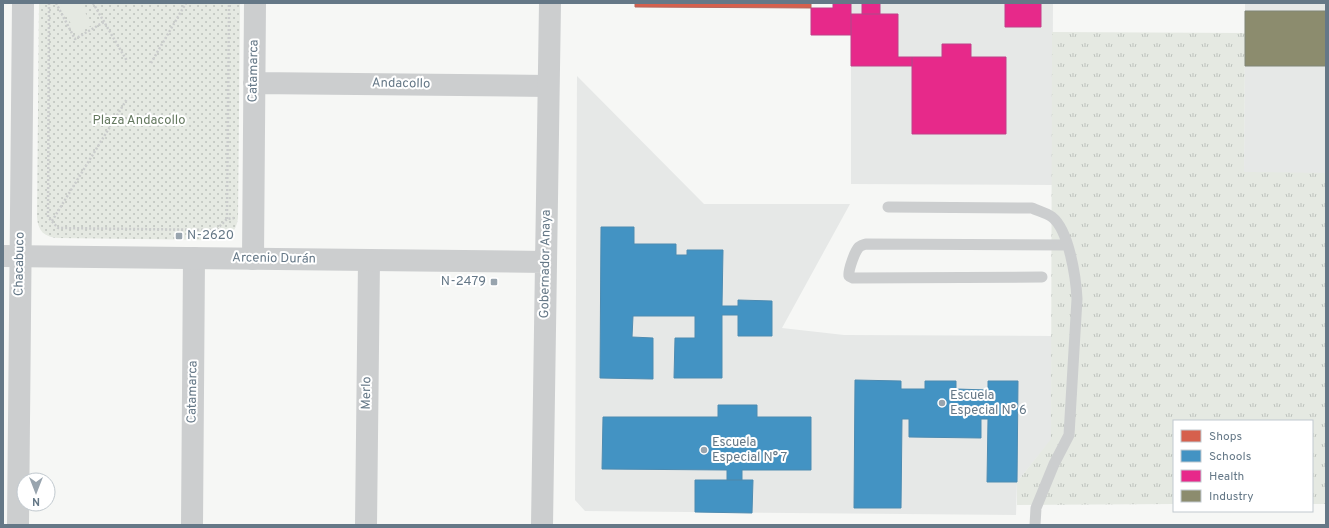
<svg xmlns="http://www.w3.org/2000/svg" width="1329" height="528" font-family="Overpass,sans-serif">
	<defs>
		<pattern id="grass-tufts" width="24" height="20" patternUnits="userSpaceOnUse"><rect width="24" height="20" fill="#e5e9e2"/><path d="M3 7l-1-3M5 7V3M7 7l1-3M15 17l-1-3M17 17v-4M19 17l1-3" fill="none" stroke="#bdc2bd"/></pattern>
		<pattern id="park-dots" width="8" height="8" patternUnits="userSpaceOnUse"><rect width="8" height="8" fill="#e5e9e2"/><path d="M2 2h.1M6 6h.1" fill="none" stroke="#bdc2bd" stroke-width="1.8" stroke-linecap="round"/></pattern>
	</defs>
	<rect width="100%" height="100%" fill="#f6f7f5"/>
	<!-- built -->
	<path fill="#e6e8e7" d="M851,3H1053L1052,185L851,184Z
		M1245,3H1326V173H1244Z
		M577,76L704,204H850L782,328L844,335L1052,336L1051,440L1017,482L1016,515L585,511L575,500Z"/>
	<!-- grass -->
	<path fill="url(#grass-tufts)" d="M1052,32L1245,33L1244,172L1326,173V504H1312V421H1174V504L1017,505V482L1051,439Z"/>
	<!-- park -->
	<path fill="url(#park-dots)" d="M39,3H240L238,218C236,232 229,239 215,240L58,238C44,237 38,231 37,217Z"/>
	<!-- garden -->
	<path fill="#e5e9e2" d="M63,3H80L92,25L77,34L60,5Z"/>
	<!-- shops -->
	<path fill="#d6604d" stroke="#b4675e" d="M635,3H811V8L635,7Z"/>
	<!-- schools -->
	<path fill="#4393c3" stroke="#4d8bb1" d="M601,227H634V244H676V255H687V250H723L722,306H738V300L772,301V336H738V315H722V378H674L675,338H695V316H633L632,337L653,338V379L600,378Z
		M855,380L901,381V389H925V381H956V389L988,390V381H1018L1017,482H987L988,419H981V438L909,437V419H902L901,508H854Z
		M718,405H757V417H811V470H742V480H727V470L602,469L603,417H718Z
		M695,480H753L752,513L695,512Z"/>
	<!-- health -->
	<path fill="#e7298a" stroke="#c04189" d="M833,3H851V35H811V8H833Z
		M862,3H880V14H862Z
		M1005,3H1041V27H1005Z
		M851,14H898V57H912V66H851Z
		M942,44H971V57H1006V134H912V57H942Z"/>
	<!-- industry -->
	<path fill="#8c8c6e" stroke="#808676" d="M1245,11H1326V66H1245Z"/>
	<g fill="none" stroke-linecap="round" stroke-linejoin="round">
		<!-- path -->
		<path stroke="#cacccc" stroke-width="2.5" stroke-dasharray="2 2" stroke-linecap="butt" d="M49,3L48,217L58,228L216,230L227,219L234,218
			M56,3L75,39L104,22
			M93,3L127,61
			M151,63L186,3
			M227,219L229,3
			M52,221L127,99"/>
		<!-- service -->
		<path stroke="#cccecf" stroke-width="11" d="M888,207L1032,208C1038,211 1046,213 1052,217C1069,230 1076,278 1077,299L1069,435L1054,464L1036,508L1035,525
			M1042,277L853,278L849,276C848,270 855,251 859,247C862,245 863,245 866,244L1067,245"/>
		<!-- minor -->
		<path stroke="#cccecf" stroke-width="22" d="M254,83L548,86
			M253,259L255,3
			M18,525L23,3
			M192,525L194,258
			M366,525L369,260"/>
		<!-- tertiary -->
		<path stroke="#cccecf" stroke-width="22" d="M3,256L546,262
			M542,525L550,3"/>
	</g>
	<!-- markers -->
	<g fill="#98a4ae" stroke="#fff" stroke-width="1.5">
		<rect x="175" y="232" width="8" height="8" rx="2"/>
		<rect x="490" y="278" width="8" height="8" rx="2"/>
		<circle cx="942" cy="403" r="4"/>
		<circle cx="704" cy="450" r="4"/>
	</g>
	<g text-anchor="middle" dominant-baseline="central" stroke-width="4" stroke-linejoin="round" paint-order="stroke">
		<!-- street labels -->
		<g font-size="13" fill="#657887" stroke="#fff">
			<text transform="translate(254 71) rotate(-89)">Catamarca</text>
			<text transform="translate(401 84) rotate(1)">Andacollo</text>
			<text transform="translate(274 259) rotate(1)">Arcenio Durán</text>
			<text transform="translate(20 264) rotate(-89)">Chacabuco</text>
			<text transform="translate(546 264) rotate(-89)">Gobernador Anaya</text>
			<text transform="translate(193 392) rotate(-89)">Catamarca</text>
			<text transform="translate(367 393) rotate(-89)">Merlo</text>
		</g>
		<!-- park labels -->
		<g font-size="13" fill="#657960" stroke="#fff">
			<text x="139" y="121">Plaza Andacollo</text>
		</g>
		<!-- poi labels -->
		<g font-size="13" fill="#657887" stroke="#fff" text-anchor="start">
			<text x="187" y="236">N-2620</text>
			<text x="486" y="282" text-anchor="end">N-2479</text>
			<text x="950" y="396">Escuela<tspan x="950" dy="15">Especial N° 6</tspan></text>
			<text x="712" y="443">Escuela<tspan x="712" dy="15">Especial N° 7</tspan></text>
		</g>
	</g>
	<!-- border -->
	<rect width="1329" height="528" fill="none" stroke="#657887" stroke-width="8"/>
	<!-- legend -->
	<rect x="1173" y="420" width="140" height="92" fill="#ffffff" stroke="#c1c9cf"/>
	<rect x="1181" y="430" width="20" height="12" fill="#d6604d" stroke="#c1c9cf"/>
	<text x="1209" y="440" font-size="12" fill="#657887">Shops</text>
	<rect x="1181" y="450" width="20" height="12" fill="#4393c3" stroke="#c1c9cf"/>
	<text x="1209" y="460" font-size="12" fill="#657887">Schools</text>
	<rect x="1181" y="470" width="20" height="12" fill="#e7298a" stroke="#c1c9cf"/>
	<text x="1209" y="480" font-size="12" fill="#657887">Health</text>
	<rect x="1181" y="490" width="20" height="12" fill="#8c8c6e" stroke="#c1c9cf"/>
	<text x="1209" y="500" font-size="12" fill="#657887">Industry</text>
	<!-- north arrow -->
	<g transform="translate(36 492) rotate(180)"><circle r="19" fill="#ffffff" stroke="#c1c9cf"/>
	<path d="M0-3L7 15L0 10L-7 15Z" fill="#98a4ae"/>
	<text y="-6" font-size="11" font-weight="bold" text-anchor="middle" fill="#657887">N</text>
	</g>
</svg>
